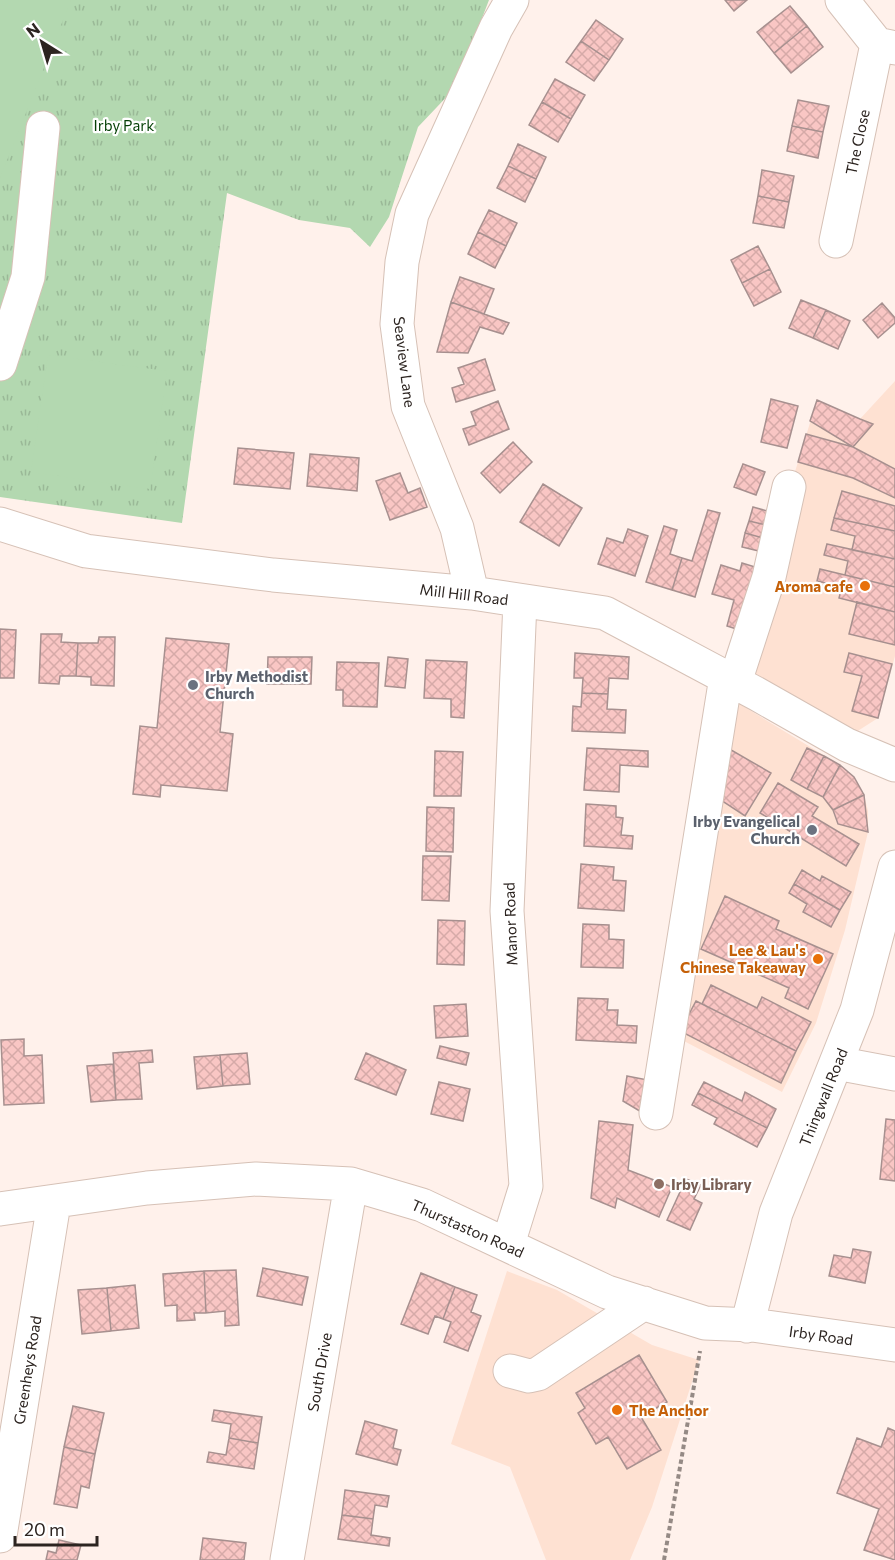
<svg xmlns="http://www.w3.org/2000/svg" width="895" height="1560" font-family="Commissioner,sans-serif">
	<defs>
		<pattern id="grass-tufts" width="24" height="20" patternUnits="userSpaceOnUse" patternTransform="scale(1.5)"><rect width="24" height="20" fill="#b3d8b0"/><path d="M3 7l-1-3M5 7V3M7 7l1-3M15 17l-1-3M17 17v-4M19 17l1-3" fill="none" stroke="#9ab997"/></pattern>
		<pattern id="building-cross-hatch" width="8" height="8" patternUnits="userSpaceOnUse" patternTransform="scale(1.5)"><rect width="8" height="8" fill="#f9c6c4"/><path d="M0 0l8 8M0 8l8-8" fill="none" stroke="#d6aaa8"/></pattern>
	</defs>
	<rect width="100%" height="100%" fill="#fff1eb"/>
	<!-- built -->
	<path fill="#fee1d2" d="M895,381V656L878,718L853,734L736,664L817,400L860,419Z
		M728,697L840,765L854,777L864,795L868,811V832L845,930L816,1023L782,1092L680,1039Z
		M507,1271L557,1290L652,1345L699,1360L652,1507L630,1560H546L510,1467L451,1444Z"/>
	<!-- grass -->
	<path fill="url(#grass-tufts)" d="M0,0H489L455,88L418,127L389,217L370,247L350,228L299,220L227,193L182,523L0,497Z"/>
	<!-- pitch -->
	<path fill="#b3d8b0" d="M0,0H71L0,178Z
		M48,355L167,371L150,489L31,472Z"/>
	<!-- building -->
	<path fill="url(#building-cross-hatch)" stroke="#a7908f" stroke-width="1.5" d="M725,0H747L734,11Z
		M790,6L807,26L774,53L757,32Z
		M596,20L623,39L609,60L581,41Z
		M807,26L823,47L791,73L774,53Z
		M581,41L609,60L594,81L566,62Z
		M555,79L585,95L571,119L542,102Z
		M798,100L829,106L823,132L792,126Z
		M542,102L571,119L558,142L529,125Z
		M792,126L823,132L818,158L787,151Z
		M518,144L546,157L536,179L508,166Z
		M508,166L536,179L525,202L497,188Z
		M762,170L794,176L789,202L758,196Z
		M758,196L789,202L784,228L753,223Z
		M489,210L517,223L506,246L478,232Z
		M478,232L506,246L495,268L468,254Z
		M758,246L770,269L742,283L731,260Z
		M770,269L781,292L754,306L742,283Z
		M460,277L494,289L484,314L451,302Z
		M801,300L826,310L813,338L789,328Z
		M451,302L484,314L509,323L503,334L480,327L468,353L437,352Z
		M882,303L895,318V323L878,338L863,320Z
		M826,310L850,321L838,349L813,338Z
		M485,359L495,390L456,402L452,388L464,384L458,368Z
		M771,399L798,406L787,448L761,442Z
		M817,400L860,419L873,424L853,447L810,421Z
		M498,401L509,429L469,445L463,429L476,425L471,412Z
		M806,434L853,447L895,469V498L853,478L798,462Z
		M513,442L532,462L500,493L481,473Z
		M238,448L294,453L290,489L234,484Z
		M310,454L359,458L357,491L307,486Z
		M743,464L765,472L756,495L734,487Z
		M400,473L408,493L420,488L427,507L390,520L376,481Z
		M543,484L582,508L559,546L520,522Z
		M842,491L895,506V531L834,518Z
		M753,507L774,513L770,526L749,521Z
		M708,510L720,513L695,597L672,590L682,558L692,561Z
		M834,518L895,531V559L852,550L855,536L831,530Z
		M749,521L770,526L767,539L745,533Z
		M664,526L677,530L670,554L682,558L672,590L646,582Z
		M628,529L648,536L635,576L598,564L607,538L623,543Z
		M745,533L767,539L763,552L742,547Z
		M827,544L895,559V587L845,575L848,561L824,555Z
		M742,563L765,570L746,632L727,626L734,600L712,594L721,565L740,571Z
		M820,569L895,587V612L839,598L842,587L817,581Z
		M857,602L895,612V645L849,634Z
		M0,629L16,630L14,678H0Z
		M41,634H62L61,642L78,643L76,676H60L59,684L39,683Z
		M99,637H115L114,686L91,685V677L76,676L78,643H98Z
		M166,638L229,644L220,732L233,734L227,791L161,785L160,797L133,794L140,726L157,728Z
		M575,653L629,657L628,679L609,678L608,694L582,693L583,678H574Z
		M849,653L892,664L878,718L852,711L862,676L844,672Z
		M268,657H312L311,684H267Z
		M388,657L408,659L405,688L385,686Z
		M426,660L467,662L464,718L451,717V699L424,698Z
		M337,662L379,663L377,707L343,706V690H336Z
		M582,693L608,694L607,709L626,710L625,733L572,731L573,706L581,707Z
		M719,743L771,773L745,816L710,793Z
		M587,748L648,751V767L620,765L619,792L584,790Z
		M807,748L824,756L807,789L791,780Z
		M435,751L463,752L461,796H434Z
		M824,756L840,765L823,797L807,789Z
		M840,765L854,777L864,795L833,810L823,797Z
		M778,783L818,807L812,816L859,844L846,866L760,813Z
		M864,795L868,832L838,824L833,810Z
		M586,804L616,806V817L623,818L621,835L633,836L632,849L584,846Z
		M427,807L454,808L453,852L426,851Z
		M423,856H451L449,901L422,900Z
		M581,864L614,867L613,880L626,881L624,911L578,908Z
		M802,870L820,881L822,876L851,892L840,910L794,884Z
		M794,884L840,910L831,927L803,912L807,904L789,893Z
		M725,896L779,921L776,929L833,954L808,1009L785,998L789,988L701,949Z
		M438,920L465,921L464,965L437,964Z
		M583,924L609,925V939L624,940L623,968L581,967Z
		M711,985L757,1008L762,997L811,1022L796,1051L702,1004Z
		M578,998L608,999L607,1010H618L617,1025L637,1026L636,1043L576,1040Z
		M696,1001L796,1051L781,1083L680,1031Z
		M466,1004L468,1036L436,1038L434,1006Z
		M24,1039V1056L42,1055L44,1103L4,1105L1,1040Z
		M440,1046L469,1053L466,1065L437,1058Z
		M152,1050L153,1062L139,1063L142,1099L116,1100L113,1053Z
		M247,1053L250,1084L223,1086L220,1055Z
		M366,1053L406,1070L396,1095L355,1079Z
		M220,1055L223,1086L197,1089L194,1057Z
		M113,1064L116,1100L91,1102L87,1066Z
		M627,1076L653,1081L648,1116L623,1101Z
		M439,1082L470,1089L463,1121L431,1114Z
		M704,1082L742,1101L745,1092L776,1109L767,1128L698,1093Z
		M698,1093L767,1128L757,1147L714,1124L717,1118L692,1105Z
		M886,1119L895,1120V1181L880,1179Z
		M599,1121L633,1125L628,1170L672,1187L659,1217L617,1198L615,1208L591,1198Z
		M686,1179L701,1185L694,1199L702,1203L690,1230L667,1220Z
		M853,1249L871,1252L865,1283L829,1276L834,1255L851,1258Z
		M263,1268L308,1277L302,1305L257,1296Z
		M236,1270L239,1325L225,1326V1311L206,1313L204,1271Z
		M204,1271L206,1313H194L195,1320L177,1321V1305L165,1306L163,1274Z
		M421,1273L455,1287L443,1319L435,1316L428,1334L401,1324Z
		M135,1285L139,1328L111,1331L107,1288Z
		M455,1287L477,1295L471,1312L481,1316L468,1351L444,1342L451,1322L443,1319Z
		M107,1288L111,1331L82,1334L78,1290Z
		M639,1355L667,1402L641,1417L661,1450L627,1469L608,1437L596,1444L578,1413L585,1408L576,1393Z
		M73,1406L104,1413L95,1454L64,1447Z
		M214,1410L262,1417L258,1443L229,1438L231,1424L212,1421Z
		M365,1421L397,1430L393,1448L401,1450L397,1465L356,1454Z
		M888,1428L895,1431V1560L864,1550L879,1509L837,1493L857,1438L881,1447Z
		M229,1438L258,1443L254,1469L207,1462L209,1452L226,1455Z
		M64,1447L95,1454L89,1488L81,1486L77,1508L54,1504Z
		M345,1490L389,1496L387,1507L375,1505L373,1519L342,1515Z
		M342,1515L373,1519L371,1535L390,1538L389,1546L338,1539Z
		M203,1538L246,1543L244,1560H200Z
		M59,1540L81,1545L77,1560H46L48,1551L56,1553Z"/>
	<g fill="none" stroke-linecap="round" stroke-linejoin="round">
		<!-- minor casing -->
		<g stroke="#d6c1b6" stroke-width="35">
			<path id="minor" d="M842,0L877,44L895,48
				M836,241L877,44
				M0,364L28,277L43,128
				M0,524L86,551L273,575L472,593L605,613L757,694L847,745L895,765
				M472,593L457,528L408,406L397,324L402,262L412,214L496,28L512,0
				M735,682L769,577L789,487
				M836,1063L895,1074
				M656,1113L726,677
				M0,1209L147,1188L256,1179L351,1184L422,1205L607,1292L705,1323L752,1325L895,1345
				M508,1244L526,1186L507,911L520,601
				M747,1326L776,1213L857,1010L895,867
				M510,1371L529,1376L538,1374L644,1303
				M0,1536L54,1203
				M287,1560L351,1184"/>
		</g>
		<!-- path -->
		<path stroke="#958a85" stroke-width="4" stroke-dasharray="4.5 3" stroke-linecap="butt" d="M664,1560L700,1351"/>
		<!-- minor -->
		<use href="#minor" stroke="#fff" stroke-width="33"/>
	</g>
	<!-- markers -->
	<g fill="#e8710a" stroke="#fff" stroke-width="2">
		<circle cx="865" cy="586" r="6"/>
		<circle cx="818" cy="959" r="6"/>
		<circle cx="617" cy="1410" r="6"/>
	</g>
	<g fill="#6b7280" stroke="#fff" stroke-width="2">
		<circle cx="193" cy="685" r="6"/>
		<circle cx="812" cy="830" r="6"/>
	</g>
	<circle fill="#8d6e63" stroke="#fff" stroke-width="2" cx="659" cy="1184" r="6"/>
	<g text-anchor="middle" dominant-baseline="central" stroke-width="4.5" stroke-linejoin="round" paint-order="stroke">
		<!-- park labels -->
		<g font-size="15" fill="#033e04" stroke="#fff">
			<text x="124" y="125">Irby Park</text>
		</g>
		<!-- street labels -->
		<g font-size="15" fill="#2c2420" stroke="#fff">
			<text transform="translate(857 142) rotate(-78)">The Close</text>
			<text transform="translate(405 362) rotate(83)">Seaview Lane</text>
			<text transform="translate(464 594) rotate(7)">Mill Hill Road</text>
			<text transform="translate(510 924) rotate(-92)">Manor Road</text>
			<text transform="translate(823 1097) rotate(-68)">Thingwall Road</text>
			<text transform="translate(468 1228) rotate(24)">Thurstaston Road</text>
			<text transform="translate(821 1335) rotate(8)">Irby Road</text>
			<text transform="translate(27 1370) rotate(-81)">Greenheys Road</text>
			<text transform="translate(319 1372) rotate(-80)">South Drive</text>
		</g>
		<!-- food labels -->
		<g font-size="15" font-weight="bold" fill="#c56008" stroke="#fff" text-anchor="end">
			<text x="853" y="586">Aroma cafe</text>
			<text x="806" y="950">Lee &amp; Lau's<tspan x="806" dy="17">Chinese Takeaway</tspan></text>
			<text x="629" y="1410" text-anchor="start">The Anchor</text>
		</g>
		<!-- worship labels -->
		<g font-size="15" font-weight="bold" fill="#5b616d" stroke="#fff" text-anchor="start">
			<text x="205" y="676">Irby Methodist<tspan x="205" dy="17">Church</tspan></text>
			<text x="800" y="821" text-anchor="end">Irby Evangelical<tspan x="800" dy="17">Church</tspan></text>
		</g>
		<!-- education labels -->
		<g font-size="15" font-weight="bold" fill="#785e54" stroke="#fff" text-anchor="start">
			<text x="671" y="1184">Irby Library</text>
		</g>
	</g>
	<!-- north arrow -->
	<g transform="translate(42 42) rotate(323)" stroke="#ffffff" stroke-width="4.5" paint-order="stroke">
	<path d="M0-4.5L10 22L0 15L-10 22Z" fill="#2c2420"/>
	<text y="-9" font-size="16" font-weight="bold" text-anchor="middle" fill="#2c2420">N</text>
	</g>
	<!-- scale -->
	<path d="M15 1536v9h82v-9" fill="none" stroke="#2c2420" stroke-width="3"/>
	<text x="24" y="1536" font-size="18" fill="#2c2420" stroke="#ffffff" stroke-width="4.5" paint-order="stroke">20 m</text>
</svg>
